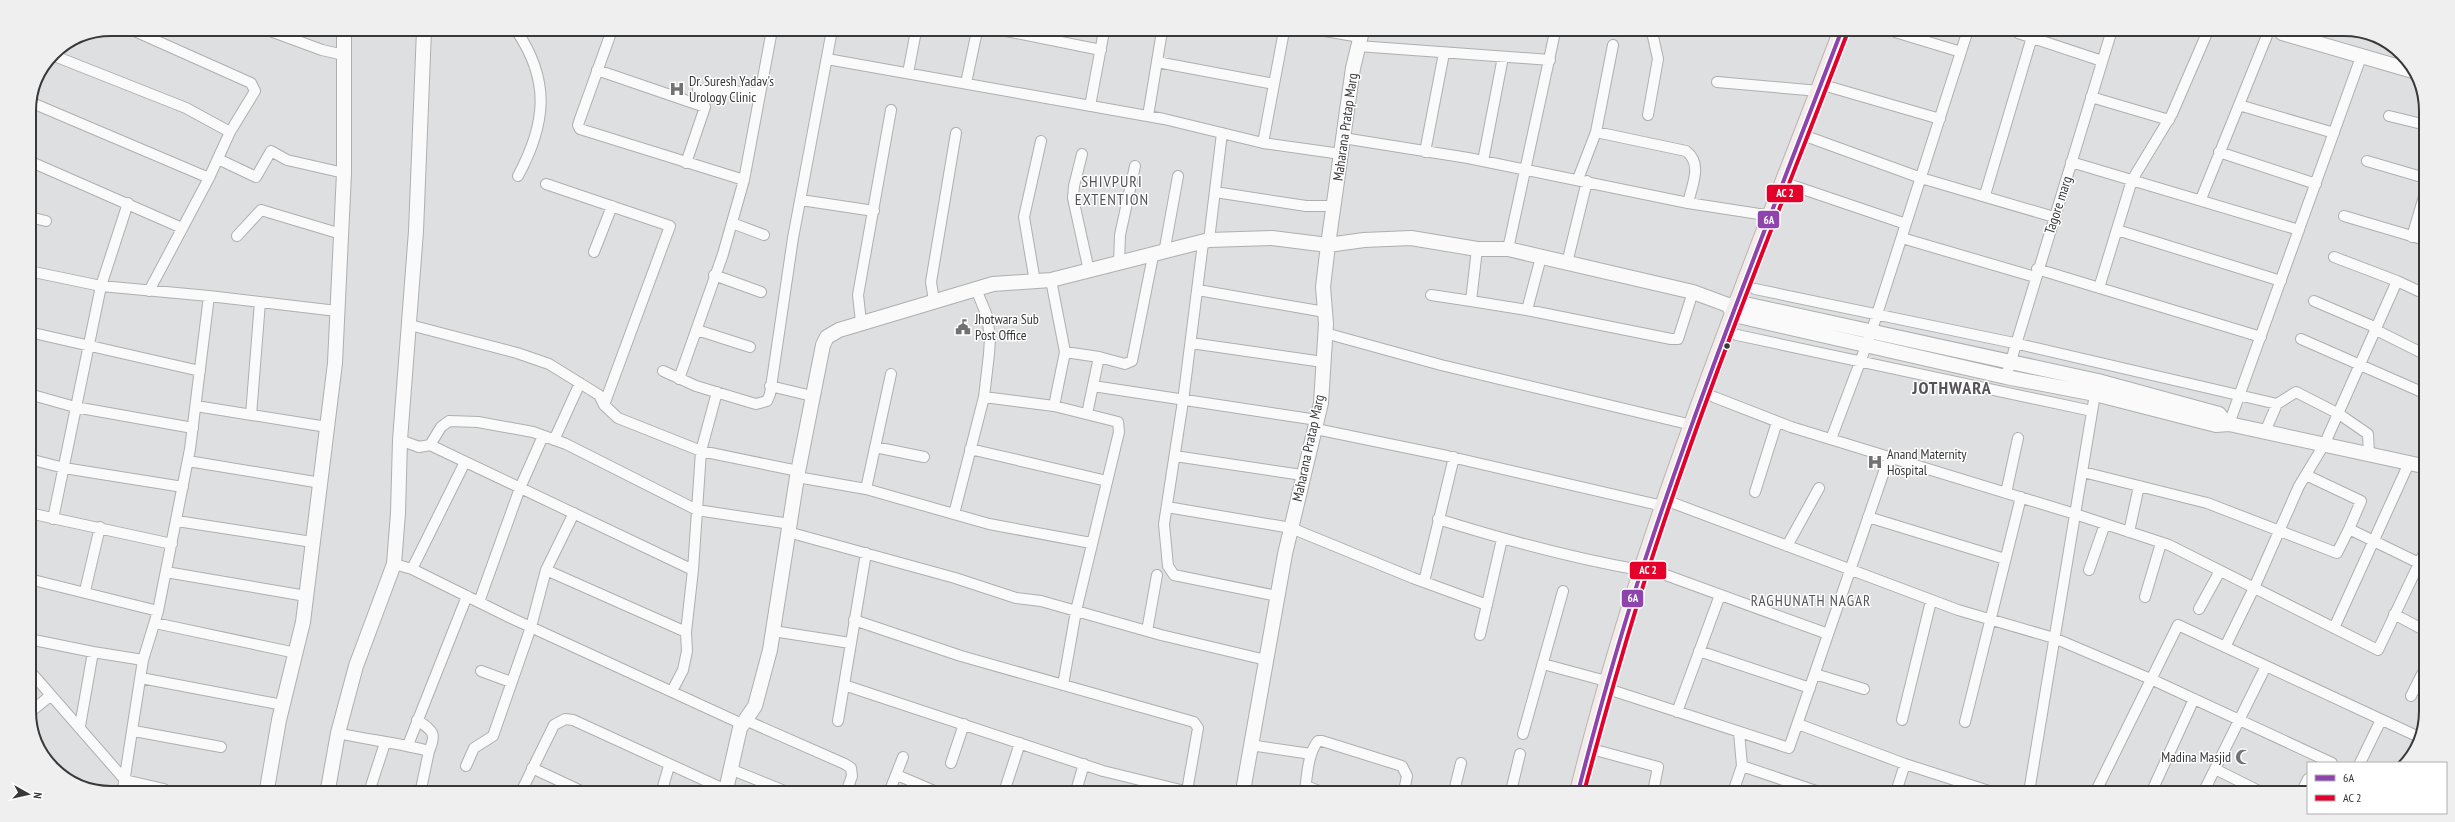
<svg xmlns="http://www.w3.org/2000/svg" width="2455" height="822" font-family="'PT Sans Narrow',sans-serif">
	<rect width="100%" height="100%" fill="#dedfe0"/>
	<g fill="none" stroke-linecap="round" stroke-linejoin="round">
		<!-- street casing -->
		<g stroke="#aeafb0" stroke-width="12">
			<path id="street" d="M130,29L251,83L255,91L230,132L209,178L149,291
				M265,29L322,50L344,55
				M516,30C551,81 546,124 518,176
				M612,30L580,119L578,125L580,129L744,180
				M1006,31L1101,50
				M1325,31L1360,37
				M1895,32L1961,52
				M2018,33L2102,61
				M1358,46L1550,60
				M52,55L186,108L230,132
				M827,59L1164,119L1263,143L1341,154
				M1157,62L1274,84
				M597,70L705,107L686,163
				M908,73L916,31
				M1717,82L1819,91
				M966,83L977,31
				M1830,87L1940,119
				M698,89L760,93
				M2091,97L2169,120
				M30,102L209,178
				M2239,105L2334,133
				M1090,106L1104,31
				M1648,115L1658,59L1652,32
				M1148,116L1162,31
				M2389,116L2426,125
				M1596,132L1686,151C1703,164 1692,185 1688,203
				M1343,138L1468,158L1688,203L1772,216
				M1811,138L1921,178L2054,217
				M1263,143L1284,31
				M1425,152L1444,53
				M2219,152L2316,184
				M1082,154L1074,186L1073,198L1089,271
				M218,159L256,177L271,151L287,160L344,173
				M29,161L182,228
				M1483,161L1503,57
				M2367,161L2425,178
				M2071,162L2299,230
				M1578,179L1596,132L1613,45
				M546,184L670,226L604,405
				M1794,186L1906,224
				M1215,192L1306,206H1333
				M1985,195L2032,37
				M2201,199L2268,33
				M801,200L874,211
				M2344,216L2425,240
				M29,217L46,221
				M732,223L764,235
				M2117,230L2281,281
				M237,236L261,210L341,234
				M2412,237L2425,193
				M1902,238L2035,277
				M1209,240L1222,133
				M1203,243L1183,401L1164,524L1168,566L1174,575L1277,596
				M1477,249L1471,301L1527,310L1671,339H1678L1693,292
				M1508,249L1555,32
				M594,252L612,206
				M1164,253L1178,176
				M2334,257L2397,281L2425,294
				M1567,263L1587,181
				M1119,264L1120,235L1135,166
				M2037,269L2261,337
				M29,271L101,286L209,296L337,311
				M714,275L761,292
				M1051,280L1065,352L1054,406
				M1035,282L1024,217L1041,141
				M2099,288L2132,180L2172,114L2207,33
				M1755,289L2014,343L2277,404L2296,392L2339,414L2368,434L2369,454
				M1198,290L1325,312
				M1431,295L1471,301
				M934,301L931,282L956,133
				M2314,301L2377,328
				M1527,310L1541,257
				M861,322L858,295L891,110
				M410,325L517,353L549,364L599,395L604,405L618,418L701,451L798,471
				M697,330L750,347
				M2376,330L2424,354
				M29,332L200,371
				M1325,333L1441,365L1692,425
				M1737,335L2092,411
				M2301,339L2424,393
				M1191,343L1323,362
				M1065,352L1099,357L1125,364L1132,361L1153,256
				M663,371L696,386L749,402L756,404L767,401L770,394L793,238L832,30
				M2006,377L2111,33
				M679,379L723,254L744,180L772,30
				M770,386L812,396
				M1093,386L1317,420
				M29,394L75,407L193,428
				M984,397L1054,406L1118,422L1119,432L1076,611L1063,685
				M1714,397L1791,427L2075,514L2169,545L2378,650L2423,555
				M196,406L327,427
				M1087,414L1099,357
				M251,415L260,302
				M2229,424L2361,57
				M1316,429L1447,456L1663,506
				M2265,432L2277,404
				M1831,439L1871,333L1967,33
				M400,440L419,447L430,445L441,427L449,421L478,422L533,432L566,444L697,510L790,524
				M554,440L580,383
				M430,445L693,570
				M875,447L924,457
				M970,449L1107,481
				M1175,456L1302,475
				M29,459L64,468L183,487
				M188,461L321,483
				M2083,472L2207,503L2337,553L2349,529L2423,565
				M2306,475L2361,501L2349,529
				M797,477L866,489L989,524L1091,543
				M866,489L891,374
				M1755,492L1777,422
				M2006,493L2018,438
				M1665,500L1958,610L2054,638L2153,680L2332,763
				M1167,507L1291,528L1413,578L1487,605
				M29,513L172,544
				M954,514L984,397L989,354L990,338L987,316L976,289
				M1868,517L2005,559
				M53,519L101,286L128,203
				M1438,519C1505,540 1571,558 1640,570
				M177,521L312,542
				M788,532L955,578L1016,598L1041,601L1161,635L1266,660
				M2129,532L2139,486
				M1787,546L1819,488
				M394,564L412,569L511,618L742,724
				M412,569L465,462
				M546,570L686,632
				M1652,570L1828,634
				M2089,570L2105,524
				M166,572L306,596
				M29,579L158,611
				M1424,582L1454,457
				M85,591L100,527
				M2145,597L2161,543
				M479,602L520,488L543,436
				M2199,609L2220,571
				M2394,614L2422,629
				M854,620L961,656L1194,722L1198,728L1187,791
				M155,623L296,653
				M2334,628L2409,463
				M773,631L850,643
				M1147,631L1157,575
				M1480,635L1502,539
				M29,639L93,652L143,660
				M2225,647L2254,588L2299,486L2325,443L2397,281
				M1699,651L1810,688
				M1543,664L1606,681
				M29,670L125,780L164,789
				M481,671L511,682
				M1815,674L1864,689
				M141,678L283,705
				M844,685L1103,771L1185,791
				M672,691L683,670L687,651L686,632L693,570L701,451L717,392
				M1614,691L1789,748L1889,457
				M2411,696L2422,674
				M1677,712L1720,595
				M29,713L50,696
				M417,720C433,731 437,733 429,751
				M745,720L845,764L851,768L852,776L847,790
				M1902,720L1931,601
				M838,721L866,553
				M1965,722L2021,497
				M1798,724L1905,764L1992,792
				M80,726L93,652
				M134,731L221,747
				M338,733C368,740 399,743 429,751L421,789
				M1523,734L1563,591
				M408,745L467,596
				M1250,745L1311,754
				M1599,751L1658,767L1653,792
				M951,763L964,724
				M2360,763L2381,720
				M466,766L474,748L493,736L531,627L546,570L574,513
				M1742,766L1819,792
				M532,768L579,790
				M730,769L782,790
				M2215,769L2263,793
				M897,775L932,790
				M1006,786L1020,743
				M1306,786L1319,791
				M123,789L143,660L158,611L190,449L209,296
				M370,789L385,743
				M522,790L554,725L565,719L573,720L726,790
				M662,790L669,766
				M890,790L903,757
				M1076,791L1084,764
				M1305,791C1307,776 1308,753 1318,741H1322L1402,766L1407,776L1404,791
				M1454,791L1461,763
				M1511,791L1520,754
				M1733,792L1742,766L1739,732
				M1896,792L1905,764
				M2029,792L2095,394
				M2095,793L2178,625L2421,738
				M2151,793L2194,699
				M2203,793L2266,666
				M2301,793L2308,779"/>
		</g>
		<!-- secondary casing -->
		<g stroke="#aeafb0" stroke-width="16">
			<path id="secondary" d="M2282,33L2413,71
				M1728,305L1734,315L2006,377L2095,394L2216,425L2229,424L2423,466
				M267,789L279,720L303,622L335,363L344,173V29
				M328,789L338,733L356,666L394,564L398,513L400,440L416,231L424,30
				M726,790L740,728L755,706L770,650L797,477L823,345L827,337L839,330L993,284L1051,280L1209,240L1272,238L1328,245L1364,240L1411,238L1477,249H1508L1693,292L1728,305L1745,304L2098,381L2219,414L2226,423
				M1243,791L1285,554L1321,403L1326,324L1323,287L1328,245L1353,68L1362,31"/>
		</g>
		<!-- primary casing -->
		<g stroke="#bdb3b0" stroke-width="18">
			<path id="primary" d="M1578,792C1642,531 1746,282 1841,32"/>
		</g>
		<!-- street -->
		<use href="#street" stroke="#fafafa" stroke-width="10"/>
		<!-- secondary -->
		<use href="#secondary" stroke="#fafafa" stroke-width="14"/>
		<!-- primary -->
		<use href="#primary" stroke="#f2edeb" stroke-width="16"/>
		<!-- bus-1 casing -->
		<g stroke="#fff" stroke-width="7">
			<path id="bus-1" d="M1578,792C1595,726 1613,661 1633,597C1694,406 1769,220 1841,32"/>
		</g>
		<!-- bus-2 casing -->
		<g stroke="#fff" stroke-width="7">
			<path id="bus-2" d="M1584,792C1601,728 1619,664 1638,602C1698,409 1775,222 1847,34"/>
		</g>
		<!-- bus-1 -->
		<use href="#bus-1" stroke="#8e44ad" stroke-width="4"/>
		<!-- bus-2 -->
		<use href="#bus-2" stroke="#e4002b" stroke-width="4"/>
	</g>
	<!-- icons -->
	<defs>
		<g id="hospital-bare" transform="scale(1.2)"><path d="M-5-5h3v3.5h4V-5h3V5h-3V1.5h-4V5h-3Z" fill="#727273" stroke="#fff" stroke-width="2.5" paint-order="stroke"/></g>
		<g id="civic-bare" transform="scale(1.2)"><path d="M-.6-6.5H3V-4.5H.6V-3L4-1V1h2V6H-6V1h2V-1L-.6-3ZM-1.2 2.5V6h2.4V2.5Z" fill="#727273" stroke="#fff" stroke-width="2.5" paint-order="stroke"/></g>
		<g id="mosque-bare" transform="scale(1.2)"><path d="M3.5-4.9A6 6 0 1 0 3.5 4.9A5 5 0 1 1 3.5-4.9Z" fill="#727273" stroke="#fff" stroke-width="2.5" paint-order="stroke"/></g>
	</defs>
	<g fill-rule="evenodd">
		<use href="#hospital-bare" x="677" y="89"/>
		<use href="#civic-bare" x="963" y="327"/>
		<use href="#hospital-bare" x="1875" y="462"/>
		<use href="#mosque-bare" x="2243" y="757"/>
	</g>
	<!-- markers -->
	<circle fill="#383839" stroke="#fff" stroke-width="1.5" cx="1727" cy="346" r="3.5"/>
	<g text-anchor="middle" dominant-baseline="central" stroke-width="3" stroke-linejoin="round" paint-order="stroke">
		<!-- poi labels -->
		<g font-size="14" fill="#383839" stroke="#fff" text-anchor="start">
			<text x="689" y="81">Dr. Suresh Yadav's<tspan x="689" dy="16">Urology Clinic</tspan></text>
			<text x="975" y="319">Jhotwara Sub<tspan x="975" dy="16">Post Office</tspan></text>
			<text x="1887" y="454">Anand Maternity<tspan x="1887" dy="16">Hospital</tspan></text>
			<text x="2231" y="757" text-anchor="end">Madina Masjid</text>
		</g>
		<!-- street labels -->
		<g font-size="14" fill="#383839" stroke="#fff">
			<text transform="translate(1345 127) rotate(-82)">Maharana Pratap Marg</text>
			<text transform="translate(2058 205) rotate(-72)">Tagore marg</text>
			<text transform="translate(1308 448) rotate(-78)">Maharana Pratap Marg</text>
		</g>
		<!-- neighbourhood labels -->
		<g font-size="15" letter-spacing="1" fill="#545457" stroke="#fff">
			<text x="1811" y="600">RAGHUNATH NAGAR</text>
		</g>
		<!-- quarter labels -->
		<g font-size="16" letter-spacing="1" fill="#545457" stroke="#fff">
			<text x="1112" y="181">SHIVPURI<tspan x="1112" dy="18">EXTENTION</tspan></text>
		</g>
		<!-- district labels -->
		<g font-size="18" font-weight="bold" letter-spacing="1" fill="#545457" stroke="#fff">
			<text x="1952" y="387">JOTHWARA</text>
		</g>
	</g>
	<!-- crop -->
	<path d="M0 0H2455V822H0ZM111 36H2344A75 75 0 0 1 2419 111V711A75 75 0 0 1 2344 786H111A75 75 0 0 1 36 711V111A75 75 0 0 1 111 36Z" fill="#efefef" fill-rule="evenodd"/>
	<path fill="none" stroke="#383839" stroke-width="2" d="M111 36H2344A75 75 0 0 1 2419 111V711A75 75 0 0 1 2344 786H111A75 75 0 0 1 36 711V111A75 75 0 0 1 111 36Z"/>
	<g stroke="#fff" stroke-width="1.5">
		<rect x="1766" y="184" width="38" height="19" rx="4" fill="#e4002b"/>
		<rect x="1757" y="210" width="23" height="19" rx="4" fill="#8e44ad"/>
		<rect x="1629" y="561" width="38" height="19" rx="4" fill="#e4002b"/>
		<rect x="1621" y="589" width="23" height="19" rx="4" fill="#8e44ad"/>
	</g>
	<g font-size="11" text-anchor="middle" font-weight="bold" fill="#fff">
		<text x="1785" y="197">AC 2</text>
		<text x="1769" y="224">6A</text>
		<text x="1648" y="574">AC 2</text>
		<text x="1633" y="602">6A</text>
	</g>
	<!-- legend -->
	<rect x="2307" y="762" width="140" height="52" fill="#ffffff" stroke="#afafb0"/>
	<rect x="2315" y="775" width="20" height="6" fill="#8e44ad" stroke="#afafb0"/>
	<text x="2343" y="782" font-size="12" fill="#383839">6A</text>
	<rect x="2315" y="795" width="20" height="6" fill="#e4002b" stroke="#afafb0"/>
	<text x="2343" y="802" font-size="12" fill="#383839">AC 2</text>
	<!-- north arrow -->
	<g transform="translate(28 794) rotate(98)" stroke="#ffffff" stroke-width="3" paint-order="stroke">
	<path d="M0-3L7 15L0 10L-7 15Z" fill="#383839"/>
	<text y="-6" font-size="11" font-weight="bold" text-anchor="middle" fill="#383839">N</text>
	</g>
</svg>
